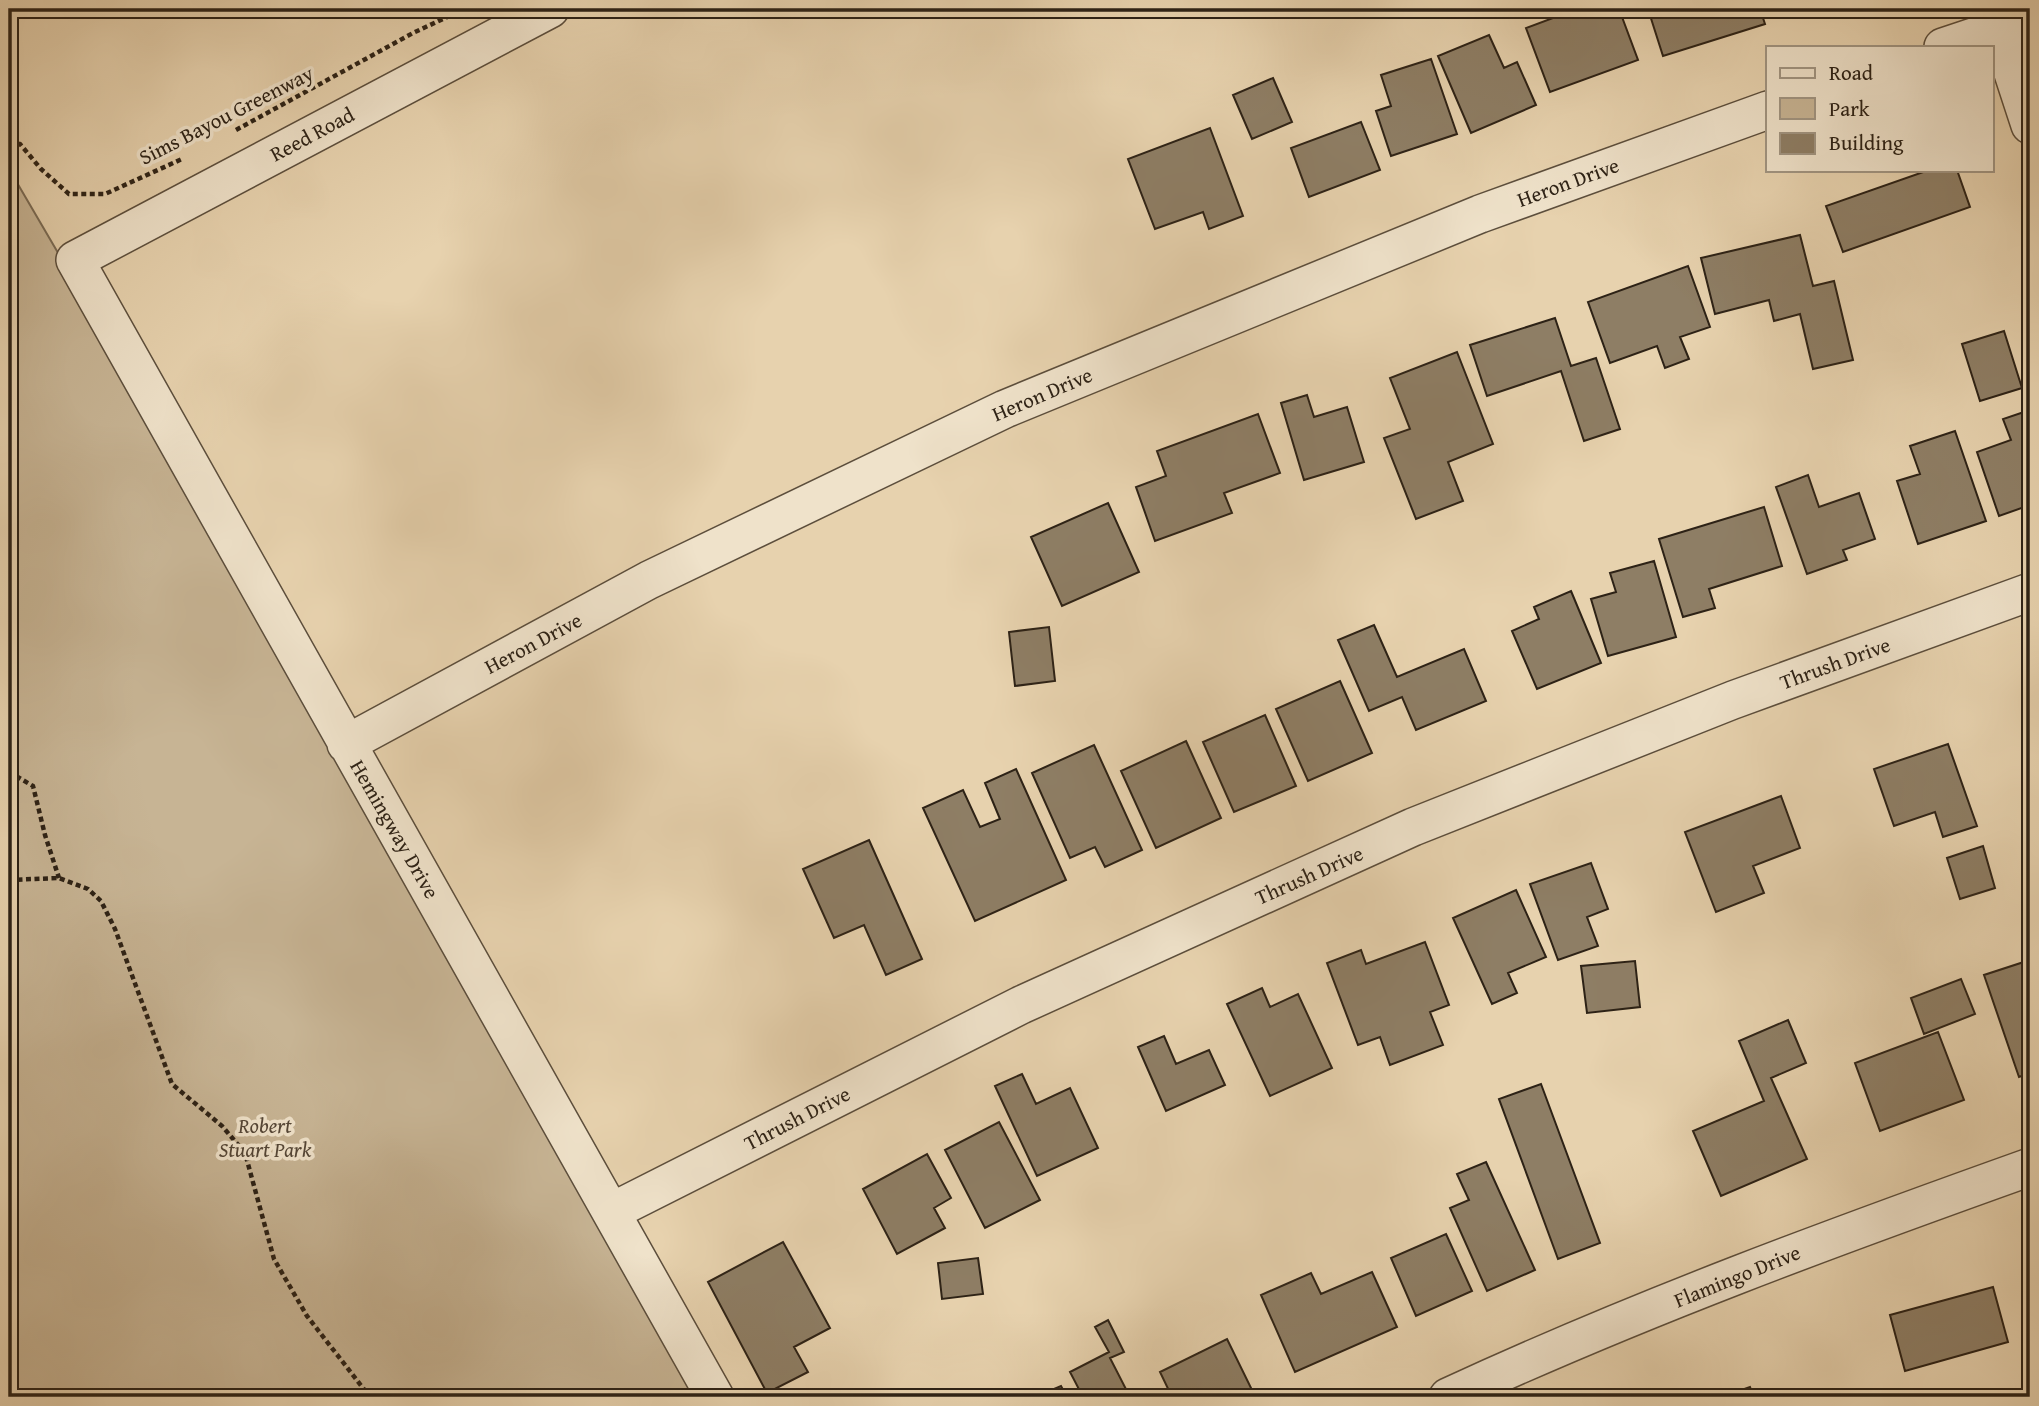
<svg xmlns="http://www.w3.org/2000/svg" width="2039" height="1406" font-family="'Gentium Book Plus',serif">
	<rect width="100%" height="100%" fill="#e7d2ae"/>
	<filter id="stains"><feTurbulence type="fractalNoise" baseFrequency=".00286" numOctaves="4"/><feColorMatrix values="0 0 0 0 .2 0 0 0 0 .09 0 0 0 0 .02 0 0 0 .5 -.17"/></filter>
	<radialGradient id="worn" r=".72"><stop offset=".6" stop-color="#630" stop-opacity="0"/><stop offset="1" stop-color="#630" stop-opacity=".3"/></radialGradient>
	<!-- green -->
	<path fill="#c7b494" stroke="#7a6b55" stroke-width="2" d="M9,169L116,352L706,1397H9Z"/>
	<!-- building -->
	<path fill="#8e7e65" stroke="#2d2216" stroke-width="2" d="M1577,9H1619L1638,60L1550,92L1526,28Z
		M1648,9H1760L1765,24L1663,56Z
		M1489,35L1504,68L1517,62L1536,105L1471,133L1438,56Z
		M1431,59L1457,134L1391,156L1376,111L1391,106L1381,75Z
		M1273,78L1292,122L1252,139L1233,95Z
		M1361,122L1380,170L1309,197L1291,148Z
		M1210,128L1243,216L1209,229L1203,212L1155,229L1128,159Z
		M1929,170H1957L1970,207L1843,252L1826,206Z
		M1800,235L1813,286L1834,281L1853,360L1813,369L1800,314L1774,321L1769,300L1715,314L1701,258Z
		M1688,266L1710,327L1680,337L1689,359L1665,368L1657,346L1610,363L1588,302Z
		M1555,318L1571,366L1596,358L1620,429L1584,441L1561,371L1487,396L1470,345Z
		M2004,331L2022,388L1980,401L1962,344Z
		M1457,352L1493,444L1448,462L1463,501L1416,519L1384,438L1410,429L1390,378Z
		M1307,395L1314,417L1347,407L1364,462L1304,480L1281,403Z
		M2030,410V505L1999,516L1977,452L2011,440L2003,419Z
		M1258,414L1280,473L1224,493L1232,513L1155,541L1136,487L1166,476L1157,451Z
		M1955,431L1986,521L1918,544L1897,481L1920,474L1910,446Z
		M1808,475L1819,507L1859,493L1875,539L1843,550L1847,560L1807,574L1776,487Z
		M1108,503L1139,572L1062,606L1031,537Z
		M1764,507L1782,566L1709,589L1715,608L1683,617L1659,539Z
		M1654,561L1676,637L1608,656L1591,599L1616,592L1610,573Z
		M1571,591L1601,663L1537,689L1512,631L1539,619L1534,607Z
		M1374,625L1397,677L1464,649L1486,701L1416,730L1402,697L1369,711L1338,640Z
		M1049,627L1055,681L1015,686L1009,632Z
		M1340,681L1372,753L1308,781L1276,709Z
		M1265,715L1296,786L1234,812L1203,742Z
		M1186,741L1221,818L1156,848L1121,771Z
		M1948,744L1977,826L1943,837L1935,812L1894,826L1874,769Z
		M1094,745L1142,850L1105,867L1095,847L1070,858L1032,773Z
		M1016,769L1066,880L975,921L923,808L963,790L980,827L1000,819L985,783Z
		M1781,796L1800,848L1753,866L1764,893L1716,912L1685,832Z
		M869,840L922,959L886,975L864,925L834,938L803,869Z
		M1983,846L1995,888L1960,899L1947,858Z
		M1591,863L1608,909L1587,917L1598,946L1558,960L1530,884Z
		M1516,890L1546,957L1508,973L1517,993L1492,1004L1453,918Z
		M1425,942L1449,1005L1430,1012L1443,1045L1390,1065L1380,1037L1358,1045L1327,963L1361,950L1366,964Z
		M2030,960V1073L2019,1077L1984,975Z
		M1635,961L1640,1007L1587,1013L1581,966Z
		M1961,979L1975,1014L1924,1034L1911,998Z
		M1262,988L1270,1007L1298,994L1332,1068L1270,1096L1227,1004Z
		M1788,1020L1806,1063L1771,1078L1807,1159L1721,1196L1693,1131L1764,1101L1739,1041Z
		M1938,1032L1964,1100L1880,1131L1855,1063Z
		M1164,1036L1176,1064L1209,1050L1225,1085L1166,1111L1138,1047Z
		M1022,1074L1036,1104L1070,1088L1098,1148L1037,1176L995,1086Z
		M1541,1084L1600,1243L1558,1259L1499,1099Z
		M999,1122L1040,1200L985,1228L945,1150Z
		M927,1154L951,1198L934,1208L945,1228L897,1254L863,1189Z
		M1486,1162L1535,1270L1487,1291L1450,1208L1469,1200L1457,1174Z
		M1446,1234L1472,1291L1416,1316L1391,1258Z
		M783,1242L830,1328L794,1347L808,1372L767,1393L708,1282Z
		M978,1258L983,1294L942,1299L938,1263Z
		M1372,1272L1397,1327L1295,1372L1261,1295L1311,1273L1321,1294Z
		M1993,1287L2008,1342L1905,1371L1890,1315Z
		M1108,1320L1124,1352L1110,1358L1130,1397H1083L1070,1372L1109,1352L1095,1327Z
		M1227,1339L1253,1392L1243,1397H1172L1160,1372Z
		M1061,1386L1067,1397H1035Z
		M1750,1387L1754,1397H1721Z
		M1936,1392L1937,1397H1904Z"/>
	<g fill="none" stroke-linecap="round" stroke-linejoin="round">
		<!-- street casing -->
		<g stroke="#5c4e3c" stroke-width="40">
			<path id="street" d="M550,9L75,260L715,1397
				M1992,9L2030,125
				M1943,47L2030,18
				M346,744L649,580L1005,409L1480,214L1768,110
				M611,1212L1021,1005L1413,827L1733,700L2030,592
				M1448,1397C1638,1309 1834,1237 2030,1167"/>
		</g>
		<!-- path -->
		<path stroke="#2d2216" stroke-width="4.5" stroke-dasharray="5 3.5" stroke-linecap="butt" d="M236,130L413,33L464,9
			M9,143L20,144L41,169L69,194H105L182,159
			M9,772L33,786L45,835L59,878
			M9,880L59,878L88,889L101,901L115,929L172,1084L222,1126L245,1153L274,1259L307,1316L370,1397"/>
		<!-- street -->
		<use href="#street" stroke="#efe2ca" stroke-width="37"/>
	</g>
	<g text-anchor="middle" dominant-baseline="central" stroke-width="7" stroke-linejoin="round" paint-order="stroke">
		<!-- street labels -->
		<g font-size="21" fill="#2d2216" stroke="#efe2ca">
			<text transform="translate(226 115) rotate(-27)">Sims Bayou Greenway</text>
			<text transform="translate(312 134) rotate(-28)">Reed Road</text>
			<text transform="translate(1568 182) rotate(-20)">Heron Drive</text>
			<text transform="translate(1042 394) rotate(-23)">Heron Drive</text>
			<text transform="translate(533 643) rotate(-28)">Heron Drive</text>
			<text transform="translate(1835 663) rotate(-20)">Thrush Drive</text>
			<text transform="translate(395 829) rotate(60)">Hemingway Drive</text>
			<text transform="translate(1309 875) rotate(-24)">Thrush Drive</text>
			<text transform="translate(797 1118) rotate(-27)">Thrush Drive</text>
			<text transform="translate(1737 1276) rotate(-22)">Flamingo Drive</text>
		</g>
		<!-- park labels -->
		<g font-size="21" font-style="italic" fill="#544636" stroke="#efe2ca">
			<text x="265" y="1125">Robert<tspan x="265" dy="24">Stuart Park</tspan></text>
		</g>
	</g>
	<!-- margin -->
	<rect width="2039" height="1406" fill="none" stroke="#e7d2ae" stroke-width="35"/>
	<rect x="10" y="10" width="2018" height="1385" fill="none" stroke="#2d2216" stroke-width="3.5"/>
	<rect x="18" y="18" width="2004" height="1371" fill="none" stroke="#2d2216" stroke-width="2"/>
	<!-- legend -->
	<rect x="1766" y="46" width="228" height="126" fill="#efe2ca" stroke="#a19582" stroke-width="2"/>
	<rect x="1780" y="68" width="35" height="10" fill="#efe2ca" stroke="#a19582" stroke-width="2"/>
	<text x="1829" y="80" font-size="21" fill="#2d2216">Road</text>
	<rect x="1780" y="98" width="35" height="21" fill="#c7b494" stroke="#a19582" stroke-width="2"/>
	<text x="1829" y="116" font-size="21" fill="#2d2216">Park</text>
	<rect x="1780" y="133" width="35" height="21" fill="#8e7e65" stroke="#a19582" stroke-width="2"/>
	<text x="1829" y="150" font-size="21" fill="#2d2216">Building</text>
	<rect width="100%" height="100%" filter="url(#stains)"/>
	<rect width="100%" height="100%" fill="url(#worn)"/>
</svg>
